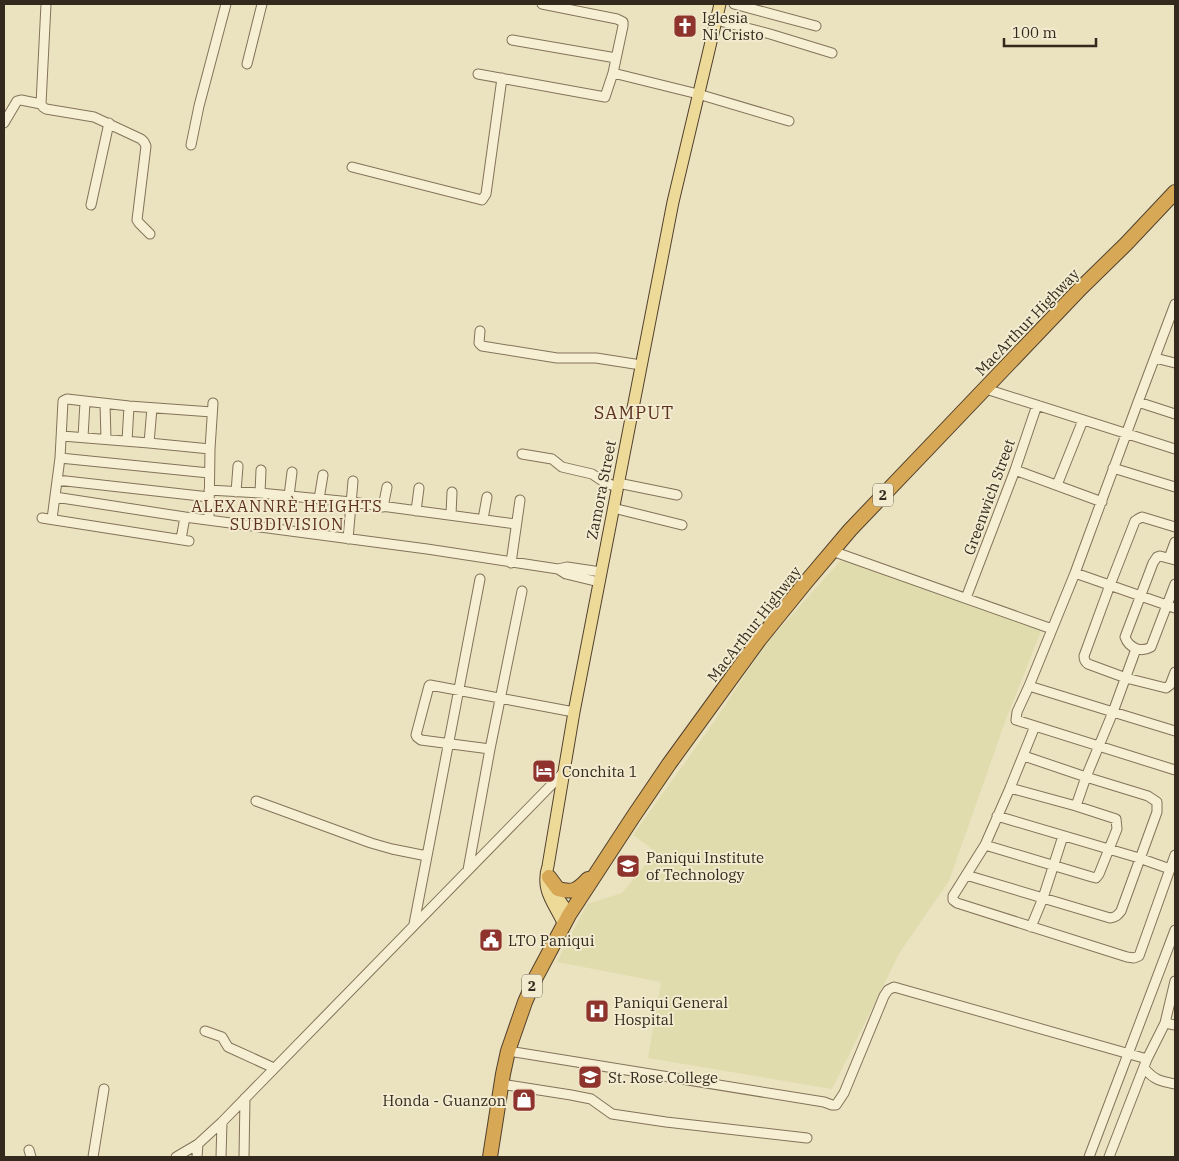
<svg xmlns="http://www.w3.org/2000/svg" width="1179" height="1161" font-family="'IBM Plex Serif',serif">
	<rect width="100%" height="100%" fill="#ebe2c0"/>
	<!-- farmland -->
	<path fill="#e0dcae" d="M841,560L1041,631L1005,722L949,881L900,952L832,1089L648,1058L661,982L557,962L587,904L622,893L656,852L633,835L709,729L765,645Z"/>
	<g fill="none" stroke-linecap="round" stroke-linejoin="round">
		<!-- minor casing -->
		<g stroke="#837359" stroke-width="11">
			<path id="minor" d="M734,4L816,26
				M716,20L770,34L832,53
				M512,40L616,58
				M247,64L262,4
				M613,73L698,94L789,121
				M478,74L605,97L613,73L623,26V22L617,19L542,4
				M41,104L43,107L46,109L94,117L141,139L144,142L146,146L137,220L139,223L150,234
				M4,123L17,101L21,100L41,104L46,4
				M191,145L199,106L226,4
				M352,167L482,200L486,194L502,78
				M91,205L109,123
				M1175,304L1138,402L1075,573L1029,686L1017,712L1016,720L1175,770
				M480,331L479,343L482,346L557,358H596L641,365
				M1155,358L1175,363
				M986,389L1175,449
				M1138,402L1175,414
				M105,404L106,439
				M62,436L149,443L210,449
				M83,437L85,402
				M127,441L129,406
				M149,443L152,408
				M522,454L552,459L562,467L592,474L604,482L617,487
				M60,458L209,473
				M1113,468L1175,487
				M1015,470L1102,502
				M57,480L209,497
				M618,483L677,495
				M1057,485L1083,420
				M209,490L260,493L351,502L516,524
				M236,492L238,466
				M260,493L261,470
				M289,496L292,472
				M55,497L185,517L427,549L558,569L567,567L601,572
				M319,499L323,475
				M383,507L387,487
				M613,508L682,525
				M416,511L419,488
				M451,515L452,492
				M42,518L189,541
				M52,519L60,458L63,401L67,399L129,406L212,412
				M209,519L210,449L213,403
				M483,519L487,497
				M1175,527L1142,517L1138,519L1135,521L1110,585L1084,656C1084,660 1085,662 1088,664L1126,678L1166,688L1170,685L1175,672
				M181,539L185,517
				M348,539L353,481
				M832,551L1052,629
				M1169,558L1175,542
				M1175,560L1160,556L1157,557L1153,563L1125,637C1129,648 1141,653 1151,647L1175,584
				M511,563L520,500
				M558,569L566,574L599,582
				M1075,573L1175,608
				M966,598L1015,470L1037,405
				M1136,649L1113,712L1175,731
				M1029,686L1113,712L1086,777L1076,806
				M1035,726L1010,788L985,845L953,896V900L957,903L1127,957L1134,958L1139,956L1175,855
				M490,749L421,740L417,737L416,735L429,686L430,685L574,712
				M256,801L371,843L392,849L427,856
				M997,816L1139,858L1170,869
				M985,845L1092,877L1096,878L1099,874L1117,829L1116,819L1076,806L1010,788
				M468,870L490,749L522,591
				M966,875L1110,918C1116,917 1117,916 1121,911L1157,812V802L1148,796L1086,777L1024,756
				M414,924L480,579
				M1031,927L1043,898L1063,836
				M1165,1023L1175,1025
				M205,1031L222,1037L228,1047L274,1068
				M508,1051L824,1102L832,1105H836L844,1093L884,996L888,990L894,987L1147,1059
				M1144,1068C1154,1080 1160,1081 1175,1084
				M501,1084L571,1095L591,1099L612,1114L666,1122L807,1138
				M29,1150L31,1157
				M93,1157L104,1089
				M176,1157L198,1144L222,1122L564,772
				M197,1157L198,1144
				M221,1157L222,1122
				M244,1157L245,1098
				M1089,1157L1175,930
				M1109,1157L1147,1059L1165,1023L1175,981"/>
		</g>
		<!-- major casing -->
		<g stroke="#51412e" stroke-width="13">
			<path id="major" d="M551,885C555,896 564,904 569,915
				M564,925C555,904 540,891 548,866L574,712L673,202L720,4"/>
		</g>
		<!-- highway casing -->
		<g stroke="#51412e" stroke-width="16">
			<path id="highway" d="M549,877L558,889C573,893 578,890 588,879
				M490,1157L503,1074L508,1051L525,1002L536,977L569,915L633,817L669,764L759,640L806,582L850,530L1081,288L1126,244L1175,192"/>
		</g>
		<!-- minor -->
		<use href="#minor" stroke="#f6efd3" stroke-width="9"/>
		<!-- major -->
		<use href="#major" stroke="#edda99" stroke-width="11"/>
		<!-- highway -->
		<use href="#highway" stroke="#d7a855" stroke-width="14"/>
	</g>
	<!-- icons -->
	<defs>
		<g id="church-square" transform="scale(1.25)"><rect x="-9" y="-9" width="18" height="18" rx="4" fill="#8e342d" stroke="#f3ebcf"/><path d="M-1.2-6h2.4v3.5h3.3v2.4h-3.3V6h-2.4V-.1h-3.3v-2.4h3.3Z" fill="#fff"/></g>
		<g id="hotel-square" transform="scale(1.25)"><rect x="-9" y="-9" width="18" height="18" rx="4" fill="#8e342d" stroke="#f3ebcf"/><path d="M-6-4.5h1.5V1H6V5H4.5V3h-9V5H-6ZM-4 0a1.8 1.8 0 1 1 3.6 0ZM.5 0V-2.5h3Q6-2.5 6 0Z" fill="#fff"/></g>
		<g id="school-square" transform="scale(1.25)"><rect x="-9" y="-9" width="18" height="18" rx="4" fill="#8e342d" stroke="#f3ebcf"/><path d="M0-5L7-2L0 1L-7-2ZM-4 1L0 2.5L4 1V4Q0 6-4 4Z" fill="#fff"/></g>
		<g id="civic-square" transform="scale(1.25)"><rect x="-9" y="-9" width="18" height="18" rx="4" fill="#8e342d" stroke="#f3ebcf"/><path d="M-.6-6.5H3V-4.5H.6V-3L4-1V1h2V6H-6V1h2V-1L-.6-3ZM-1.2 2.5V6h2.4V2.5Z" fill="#fff"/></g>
		<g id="hospital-square" transform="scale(1.25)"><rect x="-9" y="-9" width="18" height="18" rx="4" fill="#8e342d" stroke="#f3ebcf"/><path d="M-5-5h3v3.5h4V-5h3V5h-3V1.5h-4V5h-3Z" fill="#fff"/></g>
		<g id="university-square" transform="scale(1.25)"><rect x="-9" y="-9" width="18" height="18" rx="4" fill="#8e342d" stroke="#f3ebcf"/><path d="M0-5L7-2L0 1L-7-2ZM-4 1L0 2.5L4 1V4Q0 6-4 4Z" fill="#fff"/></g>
		<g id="shop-square" transform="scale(1.25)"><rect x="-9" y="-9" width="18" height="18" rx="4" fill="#8e342d" stroke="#f3ebcf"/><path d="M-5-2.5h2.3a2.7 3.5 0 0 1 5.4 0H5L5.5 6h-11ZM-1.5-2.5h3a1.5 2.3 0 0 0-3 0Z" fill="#fff"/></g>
	</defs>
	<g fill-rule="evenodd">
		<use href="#church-square" x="685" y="26"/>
		<use href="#hotel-square" x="544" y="771"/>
		<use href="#school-square" x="628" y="866"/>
		<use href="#civic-square" x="491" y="940"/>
		<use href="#hospital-square" x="597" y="1011"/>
		<use href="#university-square" x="590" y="1077"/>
		<use href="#shop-square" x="524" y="1100"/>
	</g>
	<g text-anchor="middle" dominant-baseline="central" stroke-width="4" stroke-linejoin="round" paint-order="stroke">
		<!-- shield labels -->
		<g fill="#f3ebcf" stroke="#6d6452" stroke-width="1">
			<rect x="873" y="483.5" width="20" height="23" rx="4"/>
			<rect x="522" y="974.5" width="20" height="23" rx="4"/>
		</g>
		<g font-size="14" font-weight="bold" fill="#332a1d">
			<text x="883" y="495">2</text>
			<text x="532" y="986">2</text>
		</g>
		<!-- poi labels -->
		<g font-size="15" fill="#332a1d" stroke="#f3ebcf" text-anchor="start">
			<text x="702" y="17">Iglesia<tspan x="702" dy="17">Ni Cristo</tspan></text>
			<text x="562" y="771">Conchita 1</text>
			<text x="646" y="857">Paniqui Institute<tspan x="646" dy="17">of Technology</tspan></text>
			<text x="508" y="940">LTO Paniqui</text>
			<text x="614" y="1002">Paniqui General<tspan x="614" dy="17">Hospital</tspan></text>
			<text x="608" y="1077">St. Rose College</text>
			<text x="506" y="1100" text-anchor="end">Honda - Guanzon</text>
		</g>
		<!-- street labels -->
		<g font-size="15" fill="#332a1d" stroke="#f3ebcf">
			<text transform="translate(1027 322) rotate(-46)">MacArthur Highway</text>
			<text transform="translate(601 490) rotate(-79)">Zamora Street</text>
			<text transform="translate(989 497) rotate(-70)">Greenwich Street</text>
			<text transform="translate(754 624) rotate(-52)">MacArthur Highway</text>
		</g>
		<!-- neighbourhood labels -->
		<g font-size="16" letter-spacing="1" fill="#5d311f" stroke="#f3ebcf">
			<text x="287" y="506">ALEXANNRÈ HEIGHTS<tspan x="287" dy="18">SUBDIVISION</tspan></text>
		</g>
		<!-- quarter labels -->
		<g font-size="18" letter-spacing="1" fill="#5d311f" stroke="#f3ebcf">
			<text x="634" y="412">SAMPUT</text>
		</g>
	</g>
	<!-- border -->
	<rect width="1179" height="1161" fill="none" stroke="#332a1d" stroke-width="10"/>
	<!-- scale -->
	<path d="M1004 38v8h92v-8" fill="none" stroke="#332a1d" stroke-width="2.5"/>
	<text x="1012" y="38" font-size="15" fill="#332a1d" stroke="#f3ebcf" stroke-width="4" paint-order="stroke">100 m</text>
</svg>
